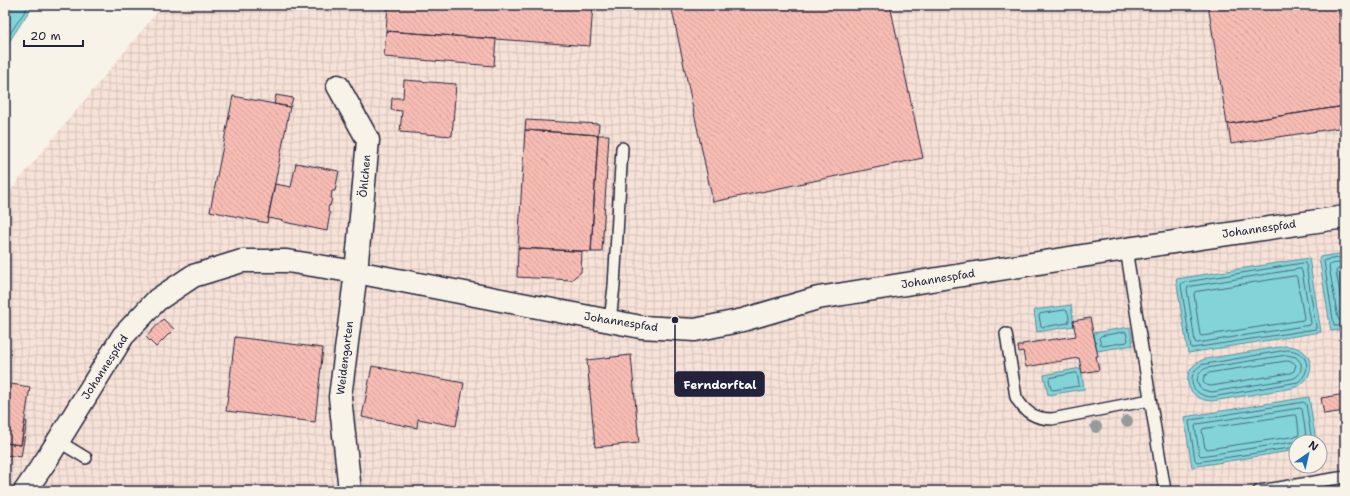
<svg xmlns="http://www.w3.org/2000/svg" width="1350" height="496" font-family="'Shantell Sans',sans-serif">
	<defs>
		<pattern id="industrial-grid" width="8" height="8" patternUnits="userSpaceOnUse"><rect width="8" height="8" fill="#f7e2d8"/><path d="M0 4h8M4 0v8" fill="none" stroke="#d3c2ba"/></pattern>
		<pattern id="building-back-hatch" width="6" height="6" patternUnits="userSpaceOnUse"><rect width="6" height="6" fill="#f7bcb3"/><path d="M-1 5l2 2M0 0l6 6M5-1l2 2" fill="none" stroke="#d3a19b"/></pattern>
	</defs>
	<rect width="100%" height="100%" fill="#f7f3e8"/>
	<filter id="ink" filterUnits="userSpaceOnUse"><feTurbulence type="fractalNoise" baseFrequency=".025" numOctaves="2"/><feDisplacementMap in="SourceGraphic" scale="8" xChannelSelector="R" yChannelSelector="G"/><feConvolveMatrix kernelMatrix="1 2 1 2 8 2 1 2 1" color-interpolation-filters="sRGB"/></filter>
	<g filter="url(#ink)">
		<!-- industrial -->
		<path fill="url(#industrial-grid)" fill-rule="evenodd" d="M163,5H1345V491H5V197ZM1296,442H1320V466H1296Z"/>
		<!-- water -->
		<path fill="#83d4d9" stroke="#5c8d9a" d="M5,5H33L5,48Z
			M1345,253V329L1331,331L1319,257Z
			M1309,258L1321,332L1188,353L1176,279Z
			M1071,305L1074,326L1037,332L1034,310Z
			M1130,327L1133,345L1097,351L1094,333Z
			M1286,346C1315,346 1320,379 1293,388L1212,401C1184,400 1178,368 1205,359Z
			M1081,368L1084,389L1048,395L1044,375Z
			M1309,397L1316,442H1296V450L1192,467L1184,417Z"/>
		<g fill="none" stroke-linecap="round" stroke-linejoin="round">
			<!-- shore -->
			<path stroke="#49697a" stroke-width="1" d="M5,41L29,5
				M1345,257L1325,260L1324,262L1334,325L1336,326L1345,325
				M1345,262L1331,264L1329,266L1338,319L1340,320H1345
				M1305,263L1306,265L1316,327V329L1193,348H1191L1181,285L1182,283Z
				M1345,268L1338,269L1336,271L1343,312L1345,314
				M1301,269L1302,271L1311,323L1310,325L1197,343L1195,342L1187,289L1188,287Z
				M1296,276L1297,278L1304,318L1303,320L1202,336L1200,335L1194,294L1195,292Z
				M1066,310C1069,312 1070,320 1068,323L1043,327L1041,326L1039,316L1040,314Z
				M1126,332L1128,340L1127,342L1103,346L1101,345L1099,338L1101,336Z
				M1287,350C1307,350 1314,370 1298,382L1212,397C1192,396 1184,377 1201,365Z
				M1287,355L1296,357L1301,363C1302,372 1299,377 1291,379L1212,392L1203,390C1193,383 1197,371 1207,368Z
				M1287,361L1293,362L1296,365L1294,371L1290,373L1211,386L1206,385L1203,382L1204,376L1209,373Z
				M1077,373L1079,384V386L1053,390L1051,389L1049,380L1050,378Z
				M1295,415L1297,416L1299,433L1298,436L1207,449L1205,448L1202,431L1203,429Z
				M1298,442H1293L1201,456L1199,454L1195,426L1197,424L1300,408L1302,409L1307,442
				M1296,447L1197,462L1195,460L1189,421L1191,420L1304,402L1306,404L1312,442"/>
		</g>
		<!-- building -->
		<path fill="url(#building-back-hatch)" stroke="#22223b" d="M388,5H593L590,46L386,31Z
			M671,5H890L923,158L713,202Z
			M1208,5H1338L1345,52V106L1227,124Z
			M1338,5H1345V52Z
			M386,31L496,39L494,66L384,57Z
			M404,80L456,84L452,136L400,132L402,111L391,110L392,98H403Z
			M276,95L293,98L290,107L274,104Z
			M233,96L290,107L267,223L210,211Z
			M1345,106V127L1231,144L1228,124Z
			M526,120L599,124L598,135L525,130Z
			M525,130L598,135L591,252L518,248Z
			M598,135H609L602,252H591Z
			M296,163L339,171L335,191H332L331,198H332L330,206L329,205L328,212L330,213L327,231L284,222V221L268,218L275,184L291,187Z
			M518,248L582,251L581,272L571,280L517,277Z
			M1090,318L1097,351L1098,356H1096L1099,370L1082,373L1079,358L1026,367L1023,351L1019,352L1018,346H1022V344L1076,336L1073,321Z
			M163,319L174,329L156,347L146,337Z
			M235,337L323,348L315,422L226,411Z
			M631,355L639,443L595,447L587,360Z
			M372,366L464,383L456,426L418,419L417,428L362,417Z
			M5,383L30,387L21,445L5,443Z
			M1345,394V411L1324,414L1321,398Z
			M25,421L27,422L21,457L5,455V443L21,445Z"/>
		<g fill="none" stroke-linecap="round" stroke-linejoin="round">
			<!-- lane casing -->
			<g stroke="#22223b" stroke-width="14">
				<path id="lane" d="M1126,249L1165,491
					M610,321L614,286L622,148
					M1006,334L1016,397C1024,412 1035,419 1052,419L1150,400
					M58,441L86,458
					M1259,491L1345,477"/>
			</g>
			<!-- street casing -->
			<g stroke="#22223b" stroke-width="25">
				<path id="street" d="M338,86L368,140L356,272L340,397L350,491
					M25,491L47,459L123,336L157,300L193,276L242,261H287L356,272L641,327L695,330L743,320L818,298L1126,249L1345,217"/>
			</g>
			<!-- lane -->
			<use href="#lane" stroke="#f7f3e8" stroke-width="11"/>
			<!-- street -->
			<use href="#street" stroke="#f7f3e8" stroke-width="22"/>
		</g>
		<!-- trees -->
		<g fill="#949c9b">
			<circle cx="1127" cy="421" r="6"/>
			<circle cx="1096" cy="427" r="6"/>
		</g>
	</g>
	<g text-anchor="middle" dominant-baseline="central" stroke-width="3" stroke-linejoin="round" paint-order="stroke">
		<!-- street labels -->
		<g font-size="11" fill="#22223b" stroke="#f7f3e8">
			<text transform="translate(365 176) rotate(-85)">Öhlchen</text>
			<text transform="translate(1259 229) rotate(-8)">Johannespfad</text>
			<text transform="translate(938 279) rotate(-9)">Johannespfad</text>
			<text transform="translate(621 322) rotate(9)">Johannespfad</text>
			<text transform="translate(345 358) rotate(-83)">Weidengarten</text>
			<text transform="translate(105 367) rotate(-57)">Johannespfad</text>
		</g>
	</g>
	<!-- callouts -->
	<path fill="none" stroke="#22223b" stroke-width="1.5" d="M675 320L675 384"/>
	<circle fill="#22223b" stroke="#f7f3e8" stroke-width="1.5" cx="675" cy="320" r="4"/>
	<rect fill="#22223b" stroke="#22223b" stroke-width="1.5" x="675" y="372" width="89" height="24" rx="4"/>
	<g font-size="12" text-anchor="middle" font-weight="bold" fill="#fff">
		<text x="720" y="389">Ferndorftal</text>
	</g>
	<!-- margin -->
	<rect width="1350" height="496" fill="none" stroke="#f7f3e8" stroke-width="20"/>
	<rect x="10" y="10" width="1330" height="476" fill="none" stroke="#22223b" stroke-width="1.5" filter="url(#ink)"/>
	<!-- north arrow -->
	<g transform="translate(1308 454) rotate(34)"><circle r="19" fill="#f7f3e8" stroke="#a29fa3"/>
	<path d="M0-3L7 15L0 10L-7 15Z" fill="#1f6fb2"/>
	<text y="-6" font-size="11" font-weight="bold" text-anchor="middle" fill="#22223b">N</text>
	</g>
	<!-- scale -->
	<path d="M24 40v6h59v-6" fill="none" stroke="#22223b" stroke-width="2"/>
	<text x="30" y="40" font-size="12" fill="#22223b" stroke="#f7f3e8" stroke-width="3" paint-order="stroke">20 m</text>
</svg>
